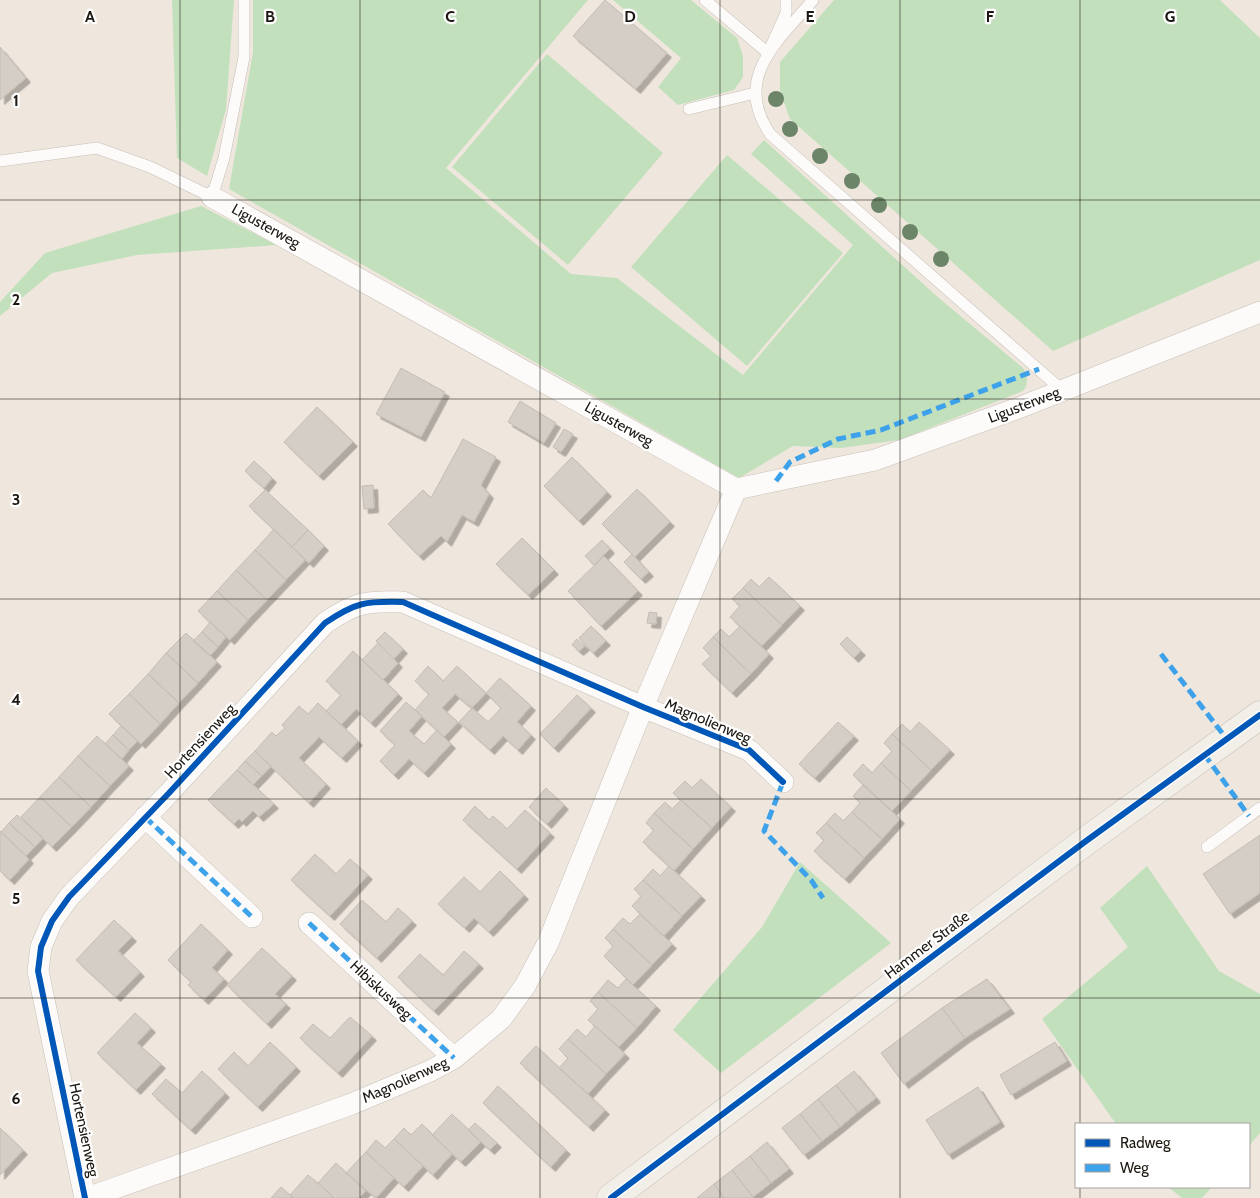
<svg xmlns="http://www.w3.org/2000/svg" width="1260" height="1198" font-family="Cabin,sans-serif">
	<defs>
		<filter id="shadow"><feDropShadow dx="4.5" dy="4.5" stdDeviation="0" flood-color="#0004"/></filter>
	</defs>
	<rect width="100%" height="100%" fill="#efe7dd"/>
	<!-- green -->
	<path fill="#c3e0bd" d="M172,0H234L226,109L207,176L177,158Z
		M253,0H588L446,168L571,274L617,278L743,375L853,245L751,154L764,140L940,299L1023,368C1028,376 1029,383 1023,391L899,440L841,448L793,446L739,478L229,189L253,52Z
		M613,0H691L737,38L743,56V77L734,90L678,105L658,87L681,58Z
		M834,0H1220L1260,38V260L1053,351L790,119L780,91V62Z
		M547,54L663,153L568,265L452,167Z
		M727,155L843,253L747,366L631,267Z
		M201,206L277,245L137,255L52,273L0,316V302L45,253Z
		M800,862L891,943L721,1073L673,1030L762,927Z
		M1147,866L1219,971L1260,994V1133L1249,1146V1124H1116L1042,1019L1128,947L1100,908Z
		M1168,1187H1212L1202,1198H1182Z"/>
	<!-- building -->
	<path fill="#d5cec6" stroke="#c3bdb4" filter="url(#shadow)" d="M605,0L667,53L636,89L573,36Z
		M0,47L26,78L0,100Z
		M401,368L445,392L421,437L376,414Z
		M520,401L556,423L544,443L508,422Z
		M317,407L353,442L319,476L284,442Z
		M564,429L573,434L561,452L553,447Z
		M463,439L496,457L481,485L489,494L474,522L462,515L447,542L441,536L419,556L388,524L423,490L431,498Z
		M572,457L607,492L579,521L544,486Z
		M254,461L272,478L264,488L245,471Z
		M373,485L374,508L364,509L362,486Z
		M637,489L670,522L635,557L602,524Z
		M265,490L308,530L292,547L249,506Z
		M274,529L305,560L286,580L255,550Z
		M308,530L324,546L309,563L292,547Z
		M522,538L554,570L528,595L496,564Z
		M602,540L610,549L594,565L585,556Z
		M255,550L286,580L267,600L236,570Z
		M632,554L649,572L641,579L624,562Z
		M604,556L638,591L601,626L568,591Z
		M236,570L267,600L248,620L217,591Z
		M769,577L800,606L782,625L743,588L751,579L759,587Z
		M743,588L782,625L762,646L730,617L740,606L732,599Z
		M217,591L248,620L230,640L198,611Z
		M649,612L657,613L656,624L647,623Z
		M210,622L226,637L218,647L202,632Z
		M591,626L606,641L593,653L579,638Z
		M740,626L769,654L751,674L713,637L721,629L729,637Z
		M202,632L218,647L210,656L193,641Z
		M385,632L403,649L394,659L376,641Z
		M186,633L217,662L198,683L166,653Z
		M713,637L751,674L732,693L702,664L711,656L703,648Z
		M847,637L861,651L854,658L840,644Z
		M577,639L585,646L579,651L572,645Z
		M378,643L398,663L383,680L362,660Z
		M353,651L398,694L371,723L356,709L341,725L326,711L341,695L326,681Z
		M166,653L198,683L179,703L148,674Z
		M428,666L443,681L457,666L486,693L472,708L455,694L442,708L458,722L444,737L415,710L429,694L415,681Z
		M148,674L179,703L160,724L129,694Z
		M500,678L531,706L517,722L531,735L518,750L503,736L490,750L459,722L472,708L488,722L501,708L486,693Z
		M129,694L160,724L141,744L109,714Z
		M577,695L591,708L554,748L540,734Z
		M406,702L422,716L409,731L424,744L437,730L451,744L424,773L409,759L394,775L380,761L395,745L380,731Z
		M318,703L358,741L342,758L319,737L299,758L326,784L309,803L255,751L272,732L276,736L285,728L282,725L299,706L308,714Z
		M838,722L854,736L815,778L799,764Z
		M919,722L950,750L931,770L892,734L902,724L910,732Z
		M121,726L138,741L129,750L113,735Z
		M892,734L931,770L911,791L881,763L892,751L884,743Z
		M113,735L129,750L122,759L105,744Z
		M97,736L129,766L110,786L78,756Z
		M255,751L271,766L262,776L245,761Z
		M78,756L110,786L91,807L59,777Z
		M245,761L262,776L253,785L237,770Z
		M881,763L911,791L892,811L853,775L863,764L872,773Z
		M237,770L274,804L259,817L253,811L242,822L239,819L234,824L208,800Z
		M59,777L91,807L72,827L40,797Z
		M701,779L731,807L712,828L673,793L685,781L692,788Z
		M863,785L900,819L882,839L852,812L860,803L853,796Z
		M546,788L564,805L547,824L529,807Z
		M40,797L72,827L52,847L21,817Z
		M681,800L712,828L693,849L654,813L665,802L672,809Z
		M475,806L489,820L493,816L507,829L525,810L550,833L517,869L463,820Z
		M852,812L882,839L864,858L826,823L835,813L843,821Z
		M654,813L693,849L674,871L643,842L654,830L646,823Z
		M17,815L43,838L35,847L9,823Z
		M9,823L35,847L26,856L1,832Z
		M826,823L864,858L845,879L814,851L824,840L816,833Z
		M0,831L29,859L10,880L0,871Z
		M1260,835V893L1230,914L1203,874Z
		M315,854L336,874L350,859L368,875L330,916L291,880Z
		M669,866L701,896L682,916L643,880L653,869L660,876Z
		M500,871L524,895L489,932L474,918L465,928L438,904L464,877L480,892Z
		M643,880L682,916L664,936L632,906L641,896L634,889Z
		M362,900L386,922L398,908L412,921L377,958L340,924Z
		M640,914L672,944L652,965L613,929L623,918L630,924Z
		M114,920L132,937L118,951L140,972L116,997L76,960Z
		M201,924L228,950L212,968L224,979L204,1000L188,985L191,982L168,960Z
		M613,929L652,965L633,985L604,956L613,946L605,938Z
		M262,948L292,976L275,994L286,1004L267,1024L227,985Z
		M464,951L479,964L434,1011L398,977L420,954L443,975Z
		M626,979L656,1006L637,1028L598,992L608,980L618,988Z
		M987,979L1010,1009L965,1038L942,1008Z
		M598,992L637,1028L619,1047L588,1020L598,1009L590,1001Z
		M942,1008L965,1038L904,1084L881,1053Z
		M135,1013L151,1028L137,1043L161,1064L136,1090L97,1053Z
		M350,1017L372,1036L338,1073L300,1038L313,1024L330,1038Z
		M595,1026L625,1054L606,1074L568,1039L577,1029L586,1037Z
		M568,1039L606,1074L588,1094L559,1068L568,1058L559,1049Z
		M270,1042L296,1067L258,1107L218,1069L234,1052L248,1066Z
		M1055,1042L1067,1061L1011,1095L1000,1075Z
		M536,1046L605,1110L589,1127L520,1063Z
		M202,1071L225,1093L191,1130L152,1094L166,1079L182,1093Z
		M854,1071L876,1098L858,1112L836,1085Z
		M836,1085L858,1112L840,1127L818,1099Z
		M498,1086L566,1150L551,1167L483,1103Z
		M978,1087L1000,1122L948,1155L926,1120Z
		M818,1099L840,1127L822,1141L800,1114Z
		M452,1114L481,1142L461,1162L432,1135Z
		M800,1114L822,1141L804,1155L782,1128Z
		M475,1123L497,1143L490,1150L468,1130Z
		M422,1124L452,1154L433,1175L394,1139L404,1128L411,1135Z
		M0,1128L23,1150L0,1175Z
		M394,1139L423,1166L404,1187L366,1152L376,1140L385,1148Z
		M767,1142L789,1169L771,1183L750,1156Z
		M366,1152L394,1178L376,1198L346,1173Z
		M750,1156L771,1183L753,1197L732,1170Z
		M336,1163L366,1191L359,1198H334L318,1183Z
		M732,1170L753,1197L752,1198H724L714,1184Z
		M308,1175L318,1183L334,1198H294L290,1195Z
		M714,1184L724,1198H697Z
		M281,1187L290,1195L294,1198H271Z"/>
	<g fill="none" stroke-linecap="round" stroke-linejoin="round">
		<!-- lane casing -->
		<g stroke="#c6bfb7" stroke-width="12">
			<path id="lane" d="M705,0L768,53L786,13V2
				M813,0C778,41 732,78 770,134L1063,391
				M689,109L755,93
				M0,161L97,148L150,167L212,197L224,158L244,57V0
				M1207,847L1260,808"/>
		</g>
		<!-- street casing -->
		<g stroke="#c6bfb7" stroke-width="22">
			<path id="street" d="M212,197L736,489L875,460L1021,407L1260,312
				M145,817L252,917
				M309,923L454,1058
				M85,1198L38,971L41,947L52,921L69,897L169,793L325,623C356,602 366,601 403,602L643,707L749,750L783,782
				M87,1198L349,1105L430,1071L454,1058L501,1019L525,986L548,943L643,707L736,489"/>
		</g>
		<!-- secondary casing -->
		<g stroke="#c6bfb7" stroke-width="29">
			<path id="secondary" d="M611,1198L1086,841L1260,715"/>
		</g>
		<!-- lane -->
		<use href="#lane" stroke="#fdfbfa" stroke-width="11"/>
		<!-- street -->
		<use href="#street" stroke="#fdfbfa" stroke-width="21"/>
		<!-- secondary -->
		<use href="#secondary" stroke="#f2eee8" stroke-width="28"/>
		<!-- quiet -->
		<path stroke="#3da2ea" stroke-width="5" stroke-dasharray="10 5" stroke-linecap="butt" d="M776,481L790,462L838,439L881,430L1039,369
			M1161,654L1226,738
			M1204,754L1249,816
			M783,782L764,831L811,880L823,898
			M145,817L252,917
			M309,923L454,1058"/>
		<!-- cycleway casing -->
		<g stroke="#fff" stroke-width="9">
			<path id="cycleway" d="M85,1198L38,971L41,947L52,921L69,897L169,793L325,623C356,602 366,601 403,602L643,707L749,750L783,782
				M611,1198L1086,841L1260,715"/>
		</g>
		<!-- cycleway -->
		<use href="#cycleway" stroke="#0057b8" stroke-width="6"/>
	</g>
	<!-- trees -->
	<g fill="#6c8568">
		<circle cx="776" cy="99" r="8"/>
		<circle cx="790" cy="129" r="8"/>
		<circle cx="820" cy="156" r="8"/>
		<circle cx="852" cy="181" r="8"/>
		<circle cx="879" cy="205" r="8"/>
		<circle cx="910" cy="232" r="8"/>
		<circle cx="941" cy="259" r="8"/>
	</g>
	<!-- grid -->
	<path fill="none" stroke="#1c1710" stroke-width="1" stroke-opacity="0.55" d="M180,0V1198M360,0V1198M540,0V1198M720,0V1198M900,0V1198M1080,0V1124M0,200H1260M0,399H1260M0,599H1260M0,799H1260M0,998H1260M1080,1187V1198"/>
	<g text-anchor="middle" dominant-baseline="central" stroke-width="4.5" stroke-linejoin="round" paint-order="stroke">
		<!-- street labels -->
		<g font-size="15" fill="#1c1710" stroke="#fff">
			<text transform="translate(266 226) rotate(29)">Ligusterweg</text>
			<text transform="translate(1024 405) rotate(-21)">Ligusterweg</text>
			<text transform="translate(619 424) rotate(29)">Ligusterweg</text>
			<text transform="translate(708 721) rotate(23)">Magnolienweg</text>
			<text transform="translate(200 741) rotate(-47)">Hortensienweg</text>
			<text transform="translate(927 945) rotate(-37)">Hammer Straße</text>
			<text transform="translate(381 990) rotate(43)">Hibiskusweg</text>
			<text transform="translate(405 1080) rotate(-24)">Magnolienweg</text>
			<text transform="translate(84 1130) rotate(78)">Hortensienweg</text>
		</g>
	</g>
	<g font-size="16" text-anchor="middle" font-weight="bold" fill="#1c1710" stroke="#fff" stroke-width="4.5" stroke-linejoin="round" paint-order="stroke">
		<text x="90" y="22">A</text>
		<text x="270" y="22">B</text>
		<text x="450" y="22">C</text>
		<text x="630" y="22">D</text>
		<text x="810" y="22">E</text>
		<text x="990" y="22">F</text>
		<text x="1170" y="22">G</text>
		<text x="16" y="106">1</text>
		<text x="16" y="305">2</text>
		<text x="16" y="505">3</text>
		<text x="16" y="705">4</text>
		<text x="16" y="904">5</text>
		<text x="16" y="1104">6</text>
	</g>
	<!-- legend -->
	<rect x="1075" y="1123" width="175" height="65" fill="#ffffff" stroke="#a4a29f"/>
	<rect x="1085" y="1139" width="25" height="8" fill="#0057b8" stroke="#a4a29f"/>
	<text x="1120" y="1148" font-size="15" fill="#1c1710">Radweg</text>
	<rect x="1085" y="1164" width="25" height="8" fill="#3da2ea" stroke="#a4a29f"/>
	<text x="1120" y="1173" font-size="15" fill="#1c1710">Weg</text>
</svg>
